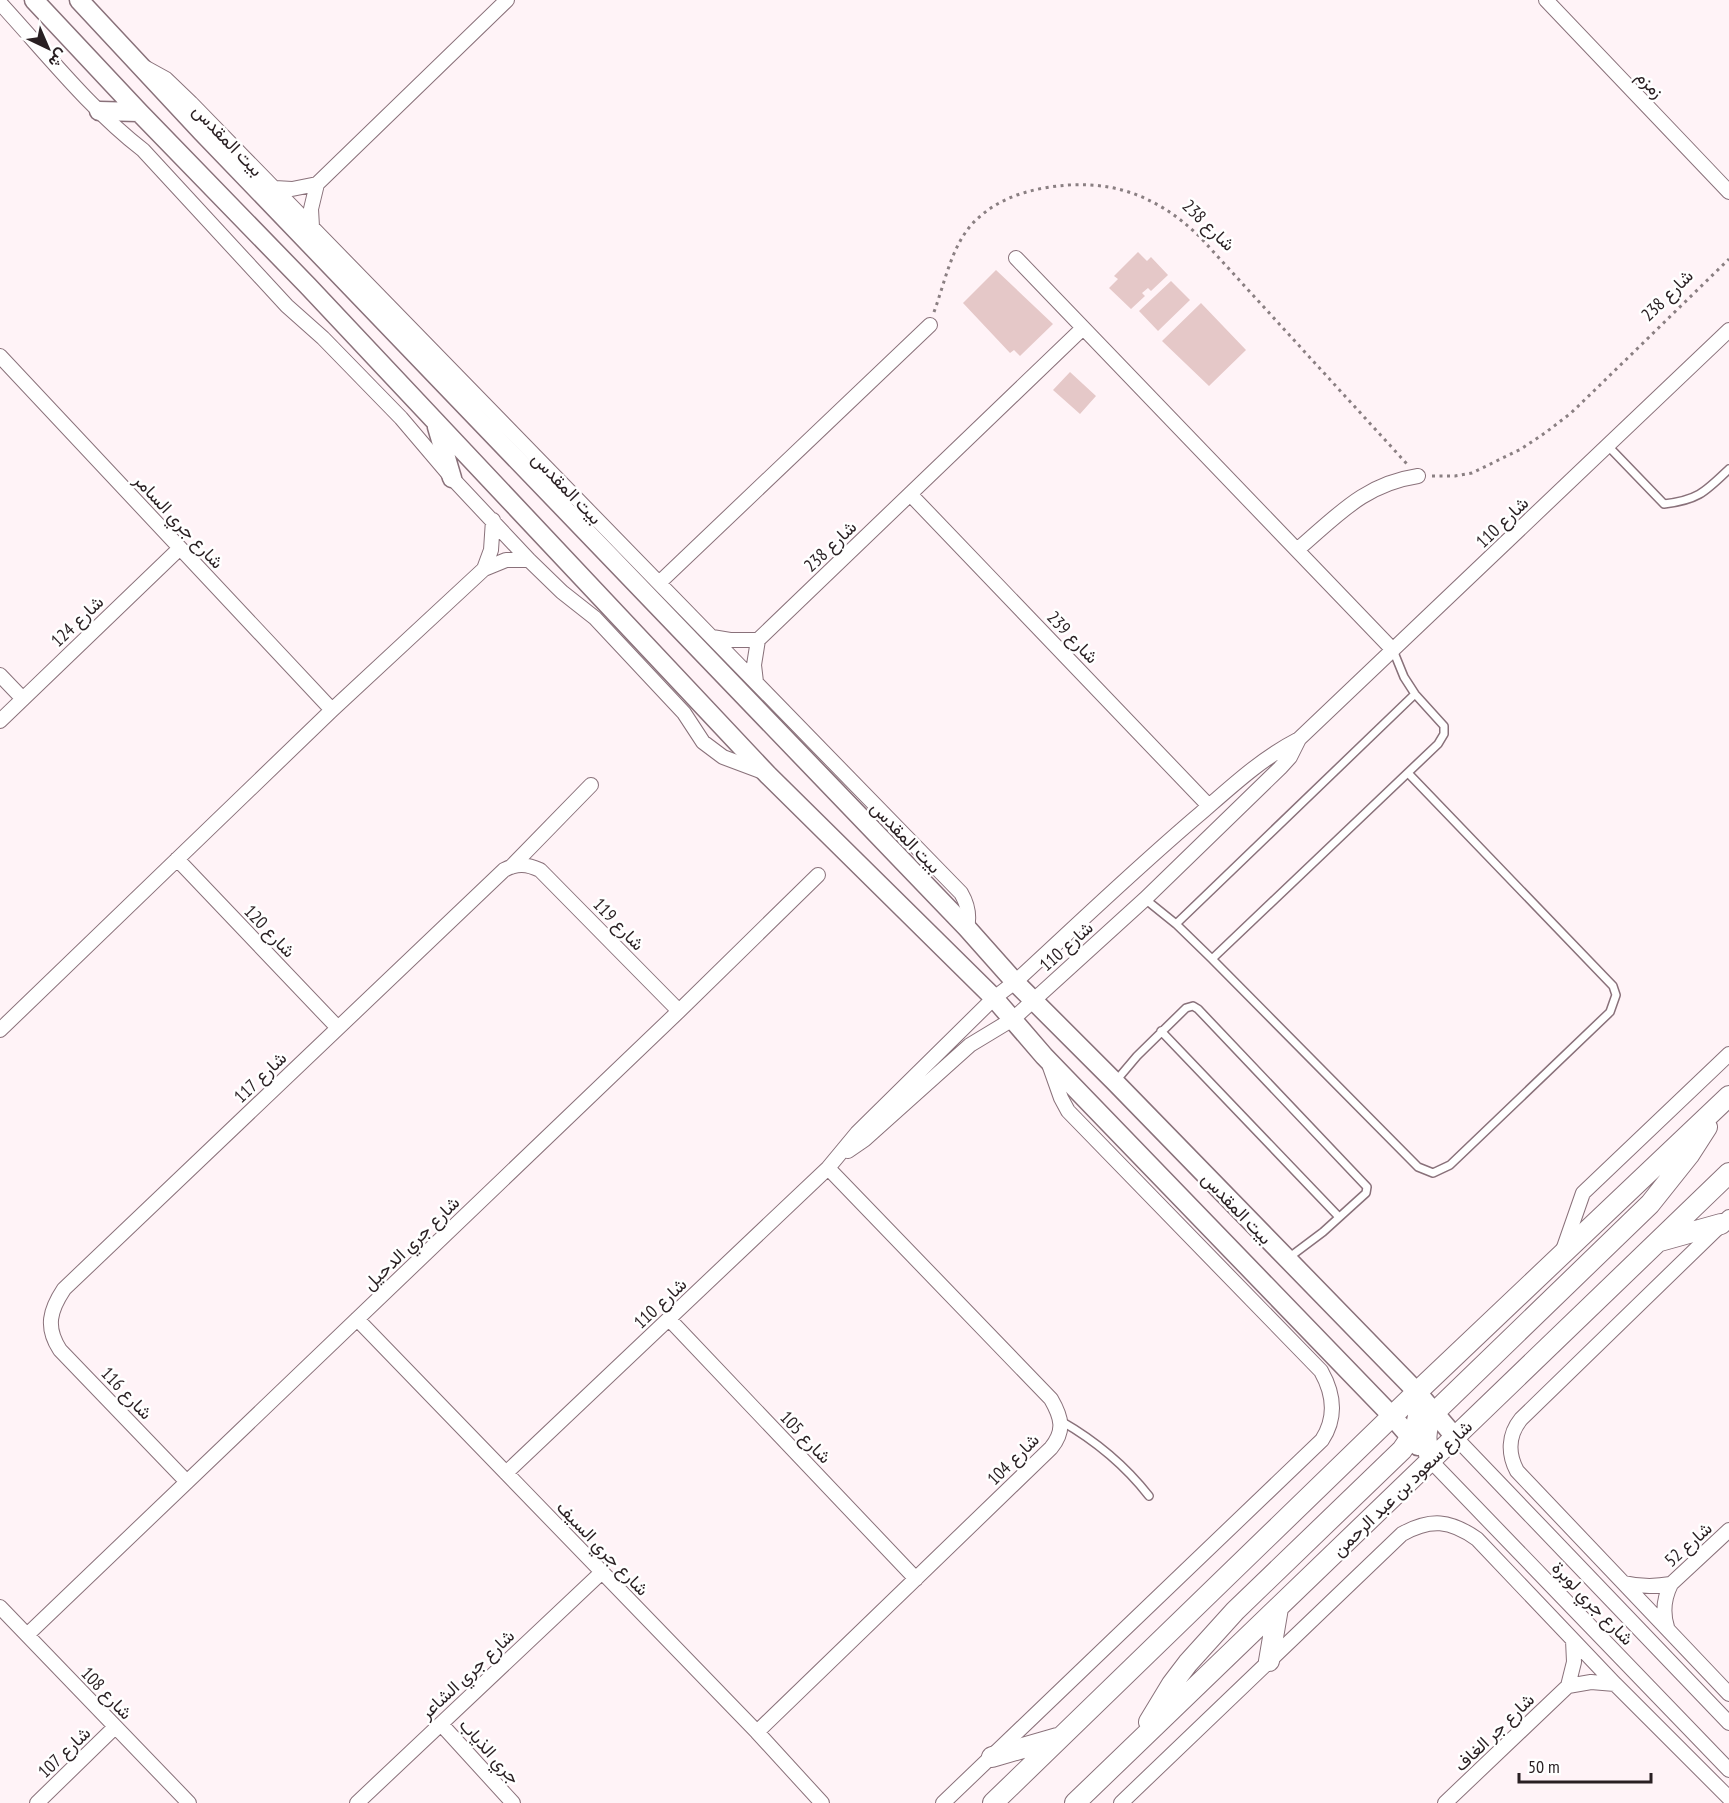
<svg xmlns="http://www.w3.org/2000/svg" width="1729" height="1803" font-family="'PT Sans Narrow',Vazirmatn,sans-serif">
	<rect width="100%" height="100%" fill="#fff3f7"/>
	<!-- building -->
	<path fill="#e5c8c8" d="M1138,252L1147,261L1151,257L1168,275L1151,291L1148,288L1142,293L1145,296L1131,309L1109,288L1118,279L1114,276Z
		M996,270L1053,324L1020,356L1014,350L1010,353L963,303Z
		M1171,281L1190,300L1158,331L1139,311Z
		M1201,303L1246,350L1209,386L1162,341Z
		M1070,372L1096,396L1080,414L1053,390Z"/>
	<g fill="none" stroke-linecap="round" stroke-linejoin="round">
		<!-- service casing -->
		<g stroke="#89717a" stroke-width="10">
			<path id="service" d="M1608,446L1664,504C1698,500 1705,492 1729,469
				M1145,899L1176,924L1212,959L1438,744L1444,734V726L1415,694L1404,677L1393,650
				M1176,924L1415,694
				M1212,959L1418,1167L1433,1173L1450,1165L1610,1012L1616,995L1613,986L1408,773
				M1161,1031L1339,1217
				M1115,1082L1137,1056L1186,1008L1193,1006L1198,1009L1367,1187L1366,1193L1323,1232L1287,1259
				M1061,1421C1096,1441 1124,1464 1149,1496"/>
		</g>
		<!-- minor casing -->
		<g stroke="#89717a" stroke-width="16">
			<path id="minor" d="M1546,0L1729,192
				M0,3C46,53 89,108 143,150L287,306L323,338L401,418L452,478L529,560L562,592L595,618L684,713L703,742L723,757L763,772
				M146,68L166,79L191,103L961,893C968,905 970,915 967,928
				M275,188L292,189L317,184
				M312,227L311,209L317,184L507,0
				M1016,258L1393,650
				M0,356L332,710
				M910,494L1209,806
				M1297,550C1337,516 1364,484 1418,476
				M484,569L491,550L493,520
				M659,583L930,325
				M712,637L730,640H758
				M0,675L23,699
				M756,682L754,665L758,640L1083,328
				M0,721L180,548
				M177,859L338,1028
				M511,867L591,785
				M0,1030L332,710L484,569L506,560H529
				M848,1151L864,1140L970,1045L1013,1019L1145,899L1280,768L1290,757L1299,739
				M1729,1217L1521,1419C1508,1435 1508,1454 1517,1471L1729,1694
				M1562,1253L1583,1193L1729,1054
				M357,1319L757,1732L822,1803
				M669,1319L916,1579
				M1455,1437L1729,1723
				M1431,1461L1729,1770
				M506,1473L828,1168L857,1133L994,998L1015,982C1076,926 1137,867 1201,813C1232,786 1262,758 1299,739L1729,330
				M187,1482L60,1350C45,1327 50,1310 64,1289L504,870C517,863 527,864 540,870L679,1011
				M1624,1583C1641,1587 1654,1587 1671,1584
				M0,1607L189,1803
				M1667,1627C1662,1611 1664,1598 1671,1584L1729,1530
				M27,1635L679,1011L818,875
				M1568,1686L1574,1662L1573,1640
				M441,1724L513,1803
				M757,1732L1051,1448C1065,1431 1062,1418 1051,1399L828,1168
				M37,1803L115,1727
				M357,1803L602,1572
				M943,1803L1322,1440C1337,1417 1334,1394 1321,1371L1068,1111L1061,1098L1050,1067
				M1121,1803L1402,1534C1431,1518 1450,1520 1477,1539L1615,1684L1729,1798
				M1445,1803L1568,1686L1591,1682L1615,1684"/>
		</g>
		<!-- tertiary casing -->
		<g stroke="#89717a" stroke-width="21">
			<path id="tertiary" d="M34,0L139,112L308,286L768,775L994,998L1044,1056L1392,1416L1418,1446
				M79,0L202,132L967,928L1015,982L1115,1082L1417,1392L1455,1437
				M99,111L139,112
				M437,427L452,478"/>
		</g>
		<!-- secondary casing -->
		<g stroke="#89717a" stroke-width="22">
			<path id="secondary" d="M1660,1241L1721,1224
				M1431,1461C1425,1443 1424,1429 1434,1413L1650,1204L1689,1155L1707,1127
				M1269,1661L1278,1608
				M1149,1722L1172,1684L1188,1663L1235,1611L1402,1450C1416,1431 1422,1416 1417,1392
				M992,1757L1057,1738
				M993,1803L1417,1392L1729,1096
				M1075,1803L1729,1173"/>
		</g>
		<!-- path -->
		<path stroke="#8a7f82" stroke-width="3" stroke-dasharray="3 4.5" stroke-linecap="butt" d="M934,312C945,282 951,248 972,224C992,203 1016,193 1044,188C1106,177 1154,193 1199,236L1407,464
			M1432,476H1455L1472,473L1521,449L1545,433L1571,413L1599,386L1729,259"/>
		<!-- service -->
		<use href="#service" stroke="#fff" stroke-width="7"/>
		<!-- minor -->
		<use href="#minor" stroke="#fff" stroke-width="14"/>
		<!-- tertiary -->
		<use href="#tertiary" stroke="#fff" stroke-width="18"/>
		<!-- secondary -->
		<use href="#secondary" stroke="#fff" stroke-width="20"/>
	</g>
	<g text-anchor="middle" dominant-baseline="central" stroke-width="5" stroke-linejoin="round" paint-order="stroke">
		<!-- street labels -->
		<g font-size="18" fill="#291f22" stroke="#fff">
			<text transform="translate(1650 84) rotate(46)">زمزم</text>
			<text transform="translate(228 140) rotate(46)">بيت المقدس</text>
			<text transform="translate(1209 225) rotate(44)">شارع 238</text>
			<text transform="translate(1667 295) rotate(-45)">شارع 238</text>
			<text transform="translate(567 488) rotate(46)">بيت المقدس</text>
			<text transform="translate(179 521) rotate(47)">شارع جري السامر</text>
			<text transform="translate(1502 522) rotate(-44)">شارع 110</text>
			<text transform="translate(830 546) rotate(-44)">شارع 238</text>
			<text transform="translate(77 621) rotate(-44)">شارع 124</text>
			<text transform="translate(1073 637) rotate(46)">شارع 239</text>
			<text transform="translate(906 837) rotate(46)">بيت المقدس</text>
			<text transform="translate(619 924) rotate(46)">شارع 119</text>
			<text transform="translate(270 931) rotate(46)">شارع 120</text>
			<text transform="translate(1066 946) rotate(-42)">شارع 110</text>
			<text transform="translate(260 1077) rotate(-44)">شارع 117</text>
			<text transform="translate(1237 1208) rotate(46)">بيت المقدس</text>
			<text transform="translate(411 1243) rotate(-44)">شارع جري الدحيل</text>
			<text transform="translate(660 1303) rotate(-43)">شارع 110</text>
			<text transform="translate(127 1393) rotate(46)">شارع 116</text>
			<text transform="translate(806 1437) rotate(46)">شارع 105</text>
			<text transform="translate(1013 1459) rotate(-45)">شارع 104</text>
			<text transform="translate(1402 1488) rotate(-44)">شارع سعود بن عبد الرحمن</text>
			<text transform="translate(1688 1544) rotate(-42)">شارع 52</text>
			<text transform="translate(603 1548) rotate(46)">شارع جري السيف</text>
			<text transform="translate(1593 1603) rotate(46)">شارع جري لوبرة</text>
			<text transform="translate(467 1674) rotate(-43)">شارع جري الشاعر</text>
			<text transform="translate(107 1693) rotate(46)">شارع 108</text>
			<text transform="translate(1494 1732) rotate(-44)">شارع جر الغاف</text>
			<text transform="translate(490 1751) rotate(48)">جري الذياب</text>
			<text transform="translate(64 1752) rotate(-44)">شارع 107</text>
		</g>
	</g>
	<!-- north arrow -->
	<g transform="translate(48 48) rotate(136)" stroke="#ffffff" stroke-width="4.5" paint-order="stroke">
	<path d="M0-4.5L10 22L0 15L-10 22Z" fill="#291f22"/>
	<text y="-9" font-size="16" font-weight="bold" text-anchor="middle" fill="#291f22">ش</text>
	</g>
	<!-- scale -->
	<path d="M1519 1773v9h132v-9" fill="none" stroke="#291f22" stroke-width="3"/>
	<text x="1528" y="1773" font-size="18" fill="#291f22" stroke="#ffffff" stroke-width="4.5" paint-order="stroke">50 m</text>
</svg>
